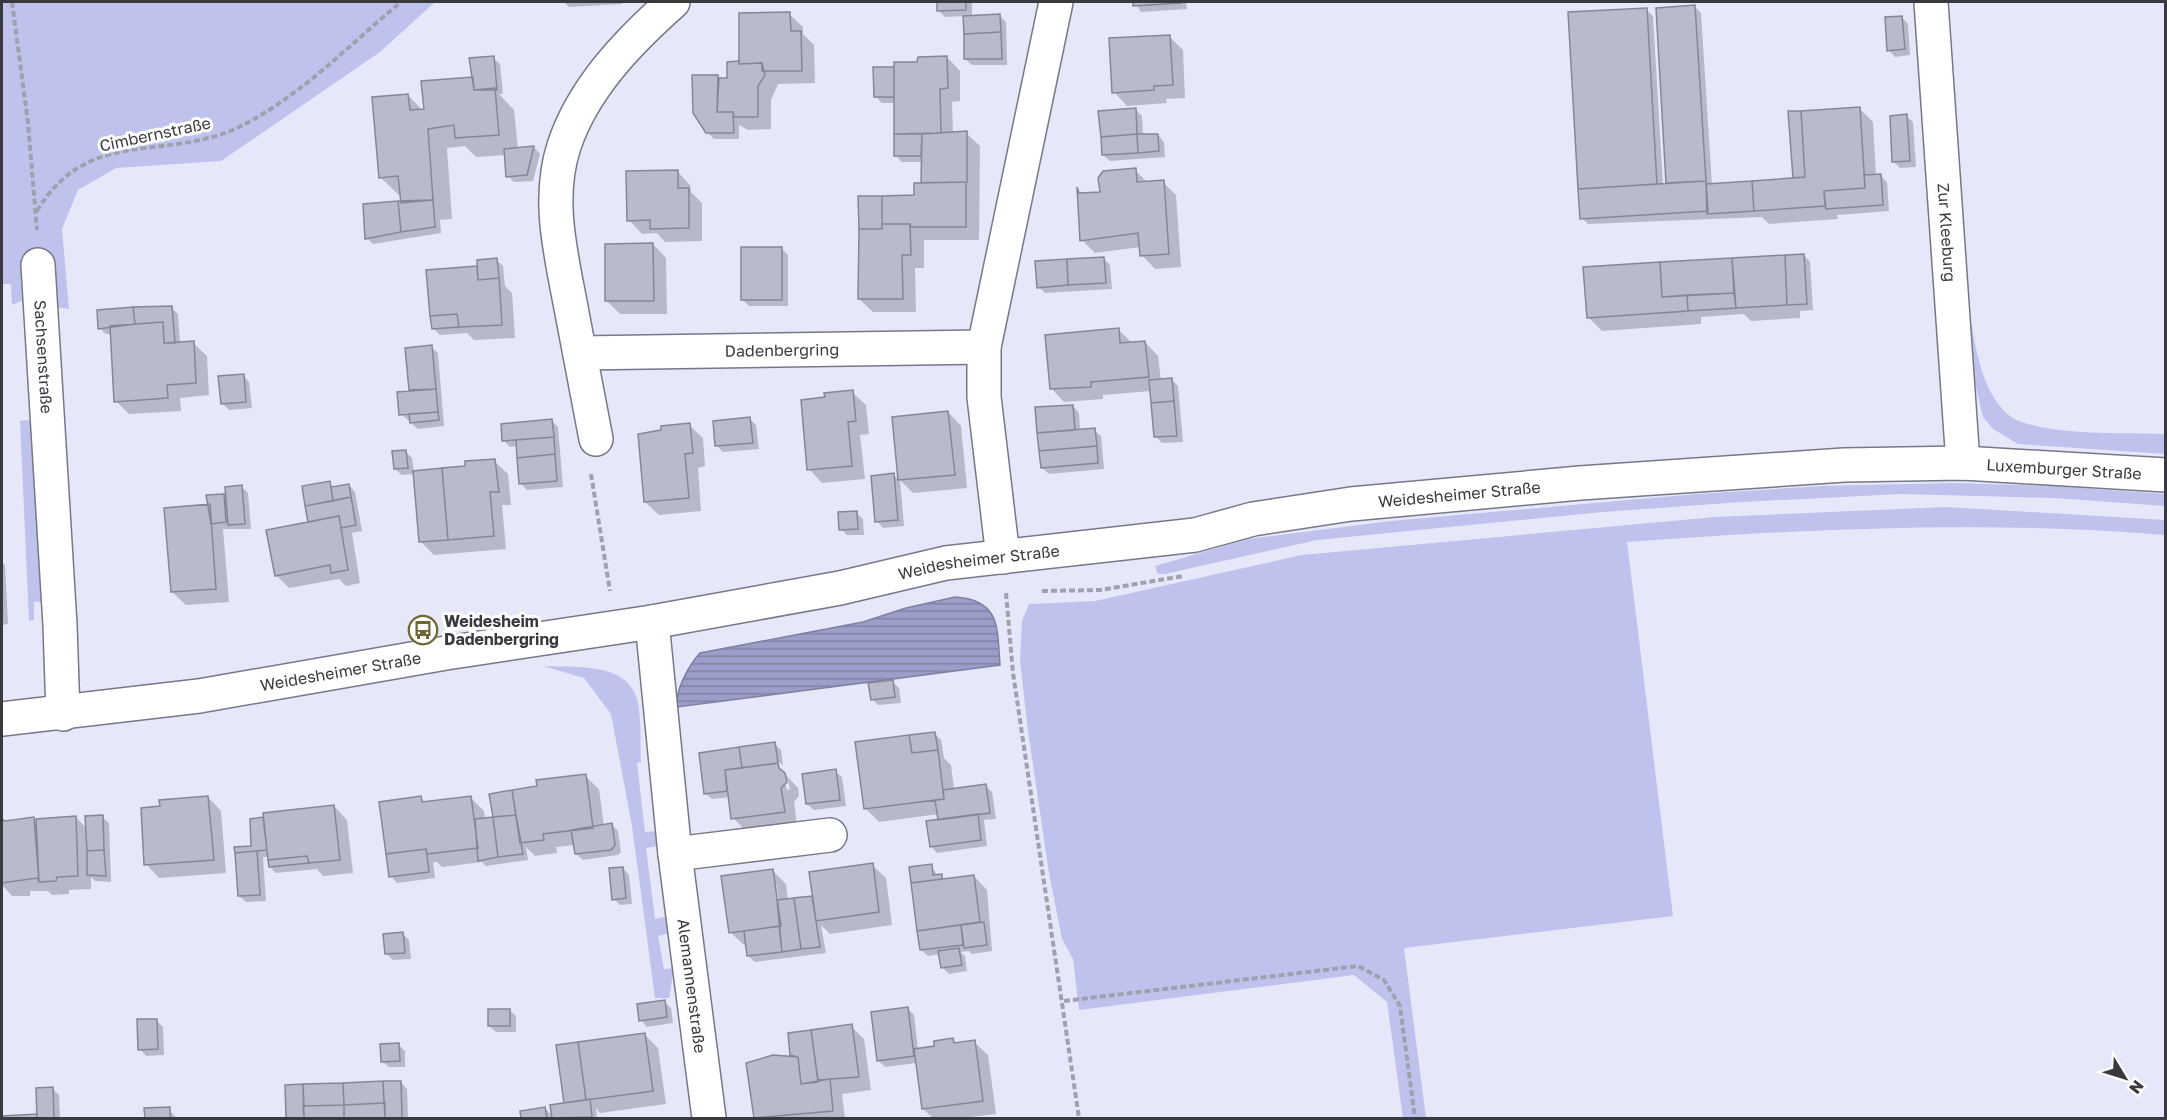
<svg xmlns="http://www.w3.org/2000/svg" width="2167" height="1120" font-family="'Golos Text',sans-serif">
	<defs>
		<pattern id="water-rules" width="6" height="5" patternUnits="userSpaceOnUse" patternTransform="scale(1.5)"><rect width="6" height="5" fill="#9b9ec9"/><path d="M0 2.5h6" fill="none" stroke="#7f82a5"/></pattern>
	</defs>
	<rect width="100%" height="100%" fill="#e6e8fa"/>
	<!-- green -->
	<path fill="#bfc2ec" d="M2,2H435L380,52L221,161L116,168L78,190L62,229L69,309L55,307L28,298L12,305L11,284H2Z
		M1965,290C1972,321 1976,369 1993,396C1999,406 2008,417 2019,421C2061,436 2121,432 2165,434V454L2018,444L1993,429L1983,417L1968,354Z
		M31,420L42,602H34V620L29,621L20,421Z
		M1954,483L2053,486L2165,494V506L2055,498L1901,494L1742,502L1603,512L1317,540L1165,574H1158L1155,566L1248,539L1391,521L1697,494L1821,486Z
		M1946,507L2165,520V535C1987,520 1806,529 1627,542L1673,916L1404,948L1426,1118H1403L1387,1002L1354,975L1079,1010L1073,959L1062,939L1049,873L1028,731L1020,661L1022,621L1029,604L1095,601L1302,555L1715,517Z
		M543,666C572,668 623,661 636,696C642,713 640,744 641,762L637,763L645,832L657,831L660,846L646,848L655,919L668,916L670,933L658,936L664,969L674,968L669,998H655L632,826L611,714L584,678Z"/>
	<!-- water -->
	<path fill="url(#water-rules)" stroke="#7e80a0" stroke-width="1.5" d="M955,597C1001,600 997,628 1000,665L677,707C675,690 689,665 700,653L863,622L906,608Z"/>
	<!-- shadow -->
	<path fill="#0003" fill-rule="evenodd" d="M564,2H622V4L569,7Z
		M917,2H972V17L1000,16L1006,22L1007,65H972L965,59L964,16L945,17L938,10V2Z
		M1135,2H1186L1187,9L1141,12Z
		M1694,6L1701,13L1712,185L1794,179L1859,108L1873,122L1876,176H1881L1887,182L1889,211L1837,215L1838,219L1769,224L1762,217L1588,224L1582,218L1570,14L1647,10L1653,16L1663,185H1667L1657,9Z
		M789,14L803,27V34L814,45L815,83L778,84L771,100V129L748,130L739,125V139H714L707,132L718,76L721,80H729L741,63Z
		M1902,17L1908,24L1910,55L1895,57L1889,50Z
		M1169,36L1183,50L1185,98L1166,99L1167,103L1127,106L1114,92Z
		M947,57L960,71V101L952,102L953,133H966L980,146L979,240H924V268H915L916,312H873L859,299L923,184V162H902L896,156V103H882L875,96L893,68Z
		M493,58L500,64L503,94H499L514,110L518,149L534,147L540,154L533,181L514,182L508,176L506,155L476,157L465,146L447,148L452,219L440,220L441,233L373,244L367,238L402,203L401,197L380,177L408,95L423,111L474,78Z
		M1136,110L1142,116L1143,136L1158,135L1164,142L1165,157L1110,161L1103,155Z
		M1906,116L1913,122L1916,167L1900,168L1893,161Z
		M1135,170L1148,183L1163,182L1176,195L1181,267L1155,269L1142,255L1141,247L1095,253L1082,240L1101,193Z
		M677,171L690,185L691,192L702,203V241L665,242L657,233L642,234L629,220Z
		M653,244L666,258L667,314H620L607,301Z
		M781,248L788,255V306H749L743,300Z
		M1804,255L1810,262L1813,310L1800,311V318L1751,321L1744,314L1701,317V324L1602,331L1588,317L1585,268Z
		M1103,258L1110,265L1112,289L1045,293L1039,287Z
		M496,260L503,266L505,286L512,293L515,338L474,340L467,333L440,335L433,328L476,268L479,271Z
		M171,307L178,314L180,343H193L207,356L209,395L180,398L181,411L129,414L116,401L111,334H106L99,328Z
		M1118,329L1132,343L1145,342L1158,356L1161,381L1172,380L1178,386L1183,442L1162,443L1156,437L1151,391L1103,395V399L1064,402L1051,388Z
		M431,347L438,353L444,426L418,429L401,414L410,392L406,349Z
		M243,375L249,382L252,408L229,410L222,403Z
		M852,392L866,405L869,434L860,435L865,479L822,483L809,469Z
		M1073,406L1079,413L1080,430H1094L1101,436L1104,469L1049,474L1042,468Z
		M948,412L961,426L967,488L913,493L900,480L904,526L883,528L877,521L894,475L900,481L894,418Z
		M750,419L756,425L759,449L723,452L717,446Z
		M552,421L558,427L563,487L527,490L520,483L518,446L510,447L504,441Z
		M689,425L703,438L705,466L698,468L701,511L659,515L645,502L663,432Z
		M406,452L412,458L414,472L467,467L494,461L508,474L511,505H502L506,549L434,555L421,542L415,474L402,475L395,469Z
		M329,483L334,488L349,485L355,492L362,531L352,533L360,583L346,586L339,579L289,588L276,575L311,523Z
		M241,486L248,493L251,529H223L229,602L186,605L172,592L210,506L223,496L228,500Z
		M856,513L863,519L864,535H847L841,529Z
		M2,562L5,565L8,624L2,625Z
		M892,681L899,688L901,703L878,705L872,699Z
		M935,734L941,740L944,758L951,765L954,790L986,786L992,792L996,819L984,820L987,846L937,853L931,846L940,821L939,814L879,822L866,809Z
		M775,744L781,750L783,766L774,757L771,759L798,788L799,796L794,802L797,825L746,831L733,818L730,797L712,799L705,793L701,754ZM784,777H787L790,789L787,790Z
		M835,771L842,777L846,806L814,810L807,804Z
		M585,776L599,789L604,826L612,825L618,831L621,852L618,855L583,860L576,854L575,845L556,847L557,853L535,856L526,847L528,860L486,866L482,862L442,867L437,862H433L435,878L397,883L391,876L421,798L426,803L471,798L484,811L485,819L494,818L539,788Z
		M208,797L221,811L226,873L159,878L146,864Z
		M334,806L347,820L353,873L323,876L317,869L276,873L270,867L269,857H263L266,901L246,902L239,896L236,849L253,848L263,819L265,822Z
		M76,817L87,829L102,817L109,823L111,882L95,881L91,877V889L69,890V894L52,895L48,891H30V896H12L2,885V821L34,819L37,822Z
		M872,865L886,878L892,925L830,934L821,925L826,953L755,962L748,956L747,945H744L730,932L772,870L786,884L788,900L812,897L814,900ZM773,883H776L780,907L777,908Z
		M931,866L938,876L946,880L974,876L987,890L992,951L972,954L969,951L960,952L965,956L967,971L949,974L942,967L940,954L928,956L921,950L910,868Z
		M623,868L629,875L632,904L620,905L614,899Z
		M403,934L409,940L411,959L393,960L387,954Z
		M664,1001L671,1008L673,1023L647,1027L641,1020Z
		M908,1009L914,1015L918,1049L936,1047L953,1040L957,1044L974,1042L988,1055L996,1114L963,1118H933L923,1109L917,1063L885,1067L878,1060Z
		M509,1010L516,1016V1032H496L489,1026Z
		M157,1021L163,1027L164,1055L146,1056L140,1049Z
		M851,1026L864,1039L871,1090L842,1094L845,1118H755L747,1064L769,1057L792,1056L789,1034Z
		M645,1035L658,1048L666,1104L600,1113L596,1108L597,1118H523L522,1112L545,1108L553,1117Z
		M399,1045L405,1051V1067H389L382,1061Z
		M401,1082L407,1089L408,1118H288L287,1086Z
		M53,1089L59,1095L60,1118H2L36,1116L39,1118L38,1090Z
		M169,1109L176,1118H146V1110Z"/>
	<!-- building -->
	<path fill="#b9bacb" stroke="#858797" stroke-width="1.5" d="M937,2H966V10L937,11Z
		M1133,2H1181V3L1133,6Z
		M1695,5L1706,181L1666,183L1656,8Z
		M1647,8L1657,184L1578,189L1568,12Z
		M790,12L791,31H801L802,71H762V63L739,64V13Z
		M1000,14L1001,32L964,34L963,16Z
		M1902,16L1905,49L1887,51L1885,17Z
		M1001,32L1002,59H964V34Z
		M1170,35L1173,85L1154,86V90L1112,93L1109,38Z
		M494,56L497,90H474L469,58Z
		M947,56L948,88L940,89L941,133L894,134V62H917L918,57Z
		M739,61V64L762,63L765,75L758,86V117H734L733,112H717L719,78H727V62Z
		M873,67H894V97H874Z
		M692,75H718L717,112H733L734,133H706L693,113Z
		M473,77L474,90L495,88L499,135L455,138L454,125L428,129L433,200L401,203L398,176L379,178L372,97L408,94L410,110L424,109L421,81Z
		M1860,107L1865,188L1824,191L1825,206L1754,211L1752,181L1805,177L1801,111Z
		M1136,108L1137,134L1101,137L1098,111Z
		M1788,111H1801L1805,177L1793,178Z
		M1907,114L1910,161L1892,162L1890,116Z
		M967,131V182L921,183L922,134Z
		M894,134H922L921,156H894Z
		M1137,134L1138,153L1102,155L1101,137Z
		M1137,134H1158L1159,151L1138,153Z
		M534,146L527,175L506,177L504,149Z
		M1136,168L1137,182L1164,180L1169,254L1140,256L1138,233L1080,241L1077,187L1079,193L1100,192L1098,178L1103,171Z
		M678,170V188H689V228L650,229V220L627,221L626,171Z
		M1881,174L1883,205L1826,209L1824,191L1865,188L1864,175Z
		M1706,181L1708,211L1580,219L1578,189Z
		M1752,181L1754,211L1707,214L1706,184Z
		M966,182V227H911L910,224H882V196L914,195V183Z
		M858,196H882V229H859Z
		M433,200L435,227L401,232L398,201Z
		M398,201L401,232L365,239L363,204Z
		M882,224H910L911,255H902L903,299H858L859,229H882Z
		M653,243L654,301H605V244Z
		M741,247H782V300H741Z
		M1804,254L1807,304L1787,305L1785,255Z
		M1785,255L1787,305L1736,308L1732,258Z
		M1104,257L1106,283L1068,285L1067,259Z
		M497,258L499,278L478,280L477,260Z
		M1732,258L1734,293L1662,297L1660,262Z
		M1067,259L1068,285L1037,288L1035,261Z
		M1660,262L1662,297L1687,295L1688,311L1587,318L1583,267Z
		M477,266L478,280L499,278L502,325L459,327L457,314L430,316L426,270Z
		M1734,293L1736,308L1688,311L1687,295Z
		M172,306L175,343H164L163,322L135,324L133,307Z
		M133,307L135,324L98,329L97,310Z
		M457,314L459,327L432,329L430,316Z
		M163,322L164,343L194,341L196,383L167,385L168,398L114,402L110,326Z
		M1119,328L1120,343L1145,341L1149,377L1091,382V387L1050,389L1045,335Z
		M432,345L436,389L409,390L405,348Z
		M244,374L246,402L221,404L218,376Z
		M1172,378L1174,401L1151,403L1149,380Z
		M436,389L438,412L399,415L397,392Z
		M853,390L856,421L848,422L852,466L807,470L801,400L825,397L824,393Z
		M1174,401L1177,436L1154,437L1151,403Z
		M1073,405L1075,430L1037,433L1035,407Z
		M948,411L955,475L898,480L892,417Z
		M438,412L439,420L410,423L409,414Z
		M750,417L753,443L715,446L713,421Z
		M552,419L554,437L502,441L501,424Z
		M690,423L693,453L685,454L689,498L644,502L638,434L661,430V426Z
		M1095,428L1097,446L1039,451L1037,433Z
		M554,437L555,454L517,458L516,440Z
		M1097,446L1098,463L1041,468L1039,451Z
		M406,450L408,468L394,469L392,451Z
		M555,454L557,481L519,484L517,458Z
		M495,459L499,492H490L494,536L448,540L442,468L465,466V461Z
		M442,468L448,540L419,542L413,471Z
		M894,473L898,520L875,522L871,476Z
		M330,481L333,501L305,506L302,486Z
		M349,484L351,497L333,501L331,487Z
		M242,485L245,524L228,525L225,487Z
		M224,494L226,522L211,524L206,495Z
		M351,497L356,525L341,528L339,516L308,522L305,506Z
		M210,504L216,589L171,592L164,508Z
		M857,511L858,529L839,530L838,512Z
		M339,516L348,570L331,573L330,565L275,576L266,530Z
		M893,680L895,697L871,700L868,683Z
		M935,732L938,750L912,753L909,735Z
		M909,735L912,753L938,750L944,799L864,809L855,742Z
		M775,742L778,763L742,768L739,747Z
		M739,747L742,768L725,770L727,791L704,794L699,753Z
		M778,763L779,768L785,773L787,782L781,788L785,812L731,819L725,770Z
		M836,769L840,800L806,804L802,774Z
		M586,774L593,828L543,834L544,840L520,843L512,790L537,786L536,780Z
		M986,784L990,813L938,820L935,800L944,799L943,790Z
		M512,790L516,815L493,817L489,794Z
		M208,796L214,860L144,865L141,808L160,806L159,800Z
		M421,796L422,802L471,796L478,848L427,854L426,849L386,854L379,802Z
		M334,805L340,860L309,863L307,856L268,860L263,813Z
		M978,814L981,840L930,847L926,821Z
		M103,815L104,850L87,851L85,816Z
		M516,815L523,854L498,857L493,817Z
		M76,816L78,876L57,877L56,881L39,882L36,819Z
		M34,817L39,882L37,878L2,883V819L5,821Z
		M263,817L267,850L235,853L234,847L251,846L250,819Z
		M493,817L498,857L478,861L475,819Z
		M612,823L615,845L611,850L575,854L571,830Z
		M426,849L429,872L389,877L386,854Z
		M104,850L106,876L87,875V851Z
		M257,851L260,895L238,896L235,853Z
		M307,856L309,863L269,867L268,860Z
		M873,863L879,912L816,921L809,872Z
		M932,864L933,875L942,874V879L911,883L909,867Z
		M623,867L626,898L612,900L609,868Z
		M773,869L781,926L729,933L721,876Z
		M974,875L980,922L917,931L911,883Z
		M812,896L820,947L801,949L794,898Z
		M794,898L801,949L782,952L777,900Z
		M984,922L987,945L964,948L961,925Z
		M961,925L963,945L920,950L917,931Z
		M779,926L782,952L747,956L744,931Z
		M403,932L405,953L385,954L383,934Z
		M959,948L962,965L941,968L938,951Z
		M665,1000L667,1017L639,1021L637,1004Z
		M908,1007L914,1056L877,1061L871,1012Z
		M488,1009H510V1026H488Z
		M137,1019H157L158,1049L138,1050Z
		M852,1024L859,1077L818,1080L811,1030Z
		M811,1030L818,1082L801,1084L798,1057L790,1055L788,1033Z
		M645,1033L653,1091L586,1100L578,1042Z
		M953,1038L954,1043L975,1040L983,1101L922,1109L914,1049L934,1046V1041Z
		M578,1042L586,1100L564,1103L556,1045Z
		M399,1043L400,1061L381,1062L380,1044Z
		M773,1055L798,1057L801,1084L830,1079L833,1111L754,1118L746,1063Z
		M383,1081H401L402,1118H385Z
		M383,1081L384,1103L344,1105L343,1083Z
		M343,1083L344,1105L304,1106L303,1084Z
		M303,1084L304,1118H286L285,1085Z
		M53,1087L54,1118H37L36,1088Z
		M590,1099L592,1117L552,1118L550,1105Z
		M385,1103V1118H344V1105Z
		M344,1105V1118H304L303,1106Z
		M170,1107V1118H145L144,1108Z
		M545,1107L547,1118H521L520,1111Z
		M37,1114V1118H2V1116Z"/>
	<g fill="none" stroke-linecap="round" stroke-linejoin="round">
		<!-- street casing -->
		<g stroke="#767888" stroke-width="36">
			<g id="street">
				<path id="s1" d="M1931,2L1963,463"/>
				<path id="s2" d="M38,265L60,625L63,714"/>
				<path id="s3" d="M580,353L984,347"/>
				<path d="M596,439C588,397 580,355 572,313C562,258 546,201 564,146C583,88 629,41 673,2"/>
				<path d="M1003,557L984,397V347L1056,2"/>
				<path id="s4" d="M652,622L675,854L709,1118"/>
				<path d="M675,854L830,835"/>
			</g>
		</g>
		<!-- secondary casing -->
		<g stroke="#767888" stroke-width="36">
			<g id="secondary">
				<path id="s5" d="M2,719L199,696L446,653L652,622L840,588L946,563L1195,535L1253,519L1351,504L1580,483L1844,465L1963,463L2166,475"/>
			</g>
		</g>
		<!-- path -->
		<path stroke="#9fa1ae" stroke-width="4" stroke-dasharray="6 3" stroke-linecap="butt" d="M12,2L28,123L37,230
			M37,211C89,125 164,163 239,127C300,97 349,45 401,2
			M591,474L610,591
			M1042,591L1101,590L1183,576
			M1006,593L1013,673L1079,1118
			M1064,1001L1358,966L1384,980L1400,1006L1415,1118"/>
		<!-- street -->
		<use href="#street" stroke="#fff" stroke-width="33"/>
		<!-- secondary -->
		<use href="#secondary" stroke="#fff" stroke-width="33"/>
	</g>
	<!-- icons -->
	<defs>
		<g id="bus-ring" transform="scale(1.5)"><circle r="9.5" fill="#fff" stroke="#6e6733" stroke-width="1.5"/><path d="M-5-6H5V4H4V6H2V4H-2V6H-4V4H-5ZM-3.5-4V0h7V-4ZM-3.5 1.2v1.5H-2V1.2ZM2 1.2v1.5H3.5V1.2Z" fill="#6e6733"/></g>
	</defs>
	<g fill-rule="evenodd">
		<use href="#bus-ring" x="423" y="630"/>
	</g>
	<g text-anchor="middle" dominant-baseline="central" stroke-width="6" stroke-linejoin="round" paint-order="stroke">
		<!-- street labels -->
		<g font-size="16" fill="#393a40" stroke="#fff">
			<text transform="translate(155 134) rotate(-12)">Cimbernstraße</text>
			<text stroke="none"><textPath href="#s1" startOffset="231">Zur Kleeburg</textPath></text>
			<text stroke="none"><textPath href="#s3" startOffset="202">Dadenbergring</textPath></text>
			<text stroke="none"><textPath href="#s2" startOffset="92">Sachsenstraße</textPath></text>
			<text stroke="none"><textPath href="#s5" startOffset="2082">Luxemburger Straße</textPath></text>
			<text stroke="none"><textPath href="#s5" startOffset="1476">Weidesheimer Straße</textPath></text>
			<text stroke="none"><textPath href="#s5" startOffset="990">Weidesheimer Straße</textPath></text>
			<text stroke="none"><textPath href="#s5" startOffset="342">Weidesheimer Straße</textPath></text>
			<text stroke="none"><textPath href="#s4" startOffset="366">Alemannenstraße</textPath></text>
		</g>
		<!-- poi labels -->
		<g font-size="16" font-weight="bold" fill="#393a40" stroke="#fff" text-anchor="start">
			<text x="444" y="621">Weidesheim<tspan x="444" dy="18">Dadenbergring</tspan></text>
		</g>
	</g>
	<!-- border -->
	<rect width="2167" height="1120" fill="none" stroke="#393a40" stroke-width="6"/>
	<!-- north arrow -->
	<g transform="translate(2125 1078) rotate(128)" stroke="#ffffff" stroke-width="4.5" paint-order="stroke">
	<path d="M0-4.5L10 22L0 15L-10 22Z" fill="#393a40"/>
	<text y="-9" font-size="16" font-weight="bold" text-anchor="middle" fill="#393a40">N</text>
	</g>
</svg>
